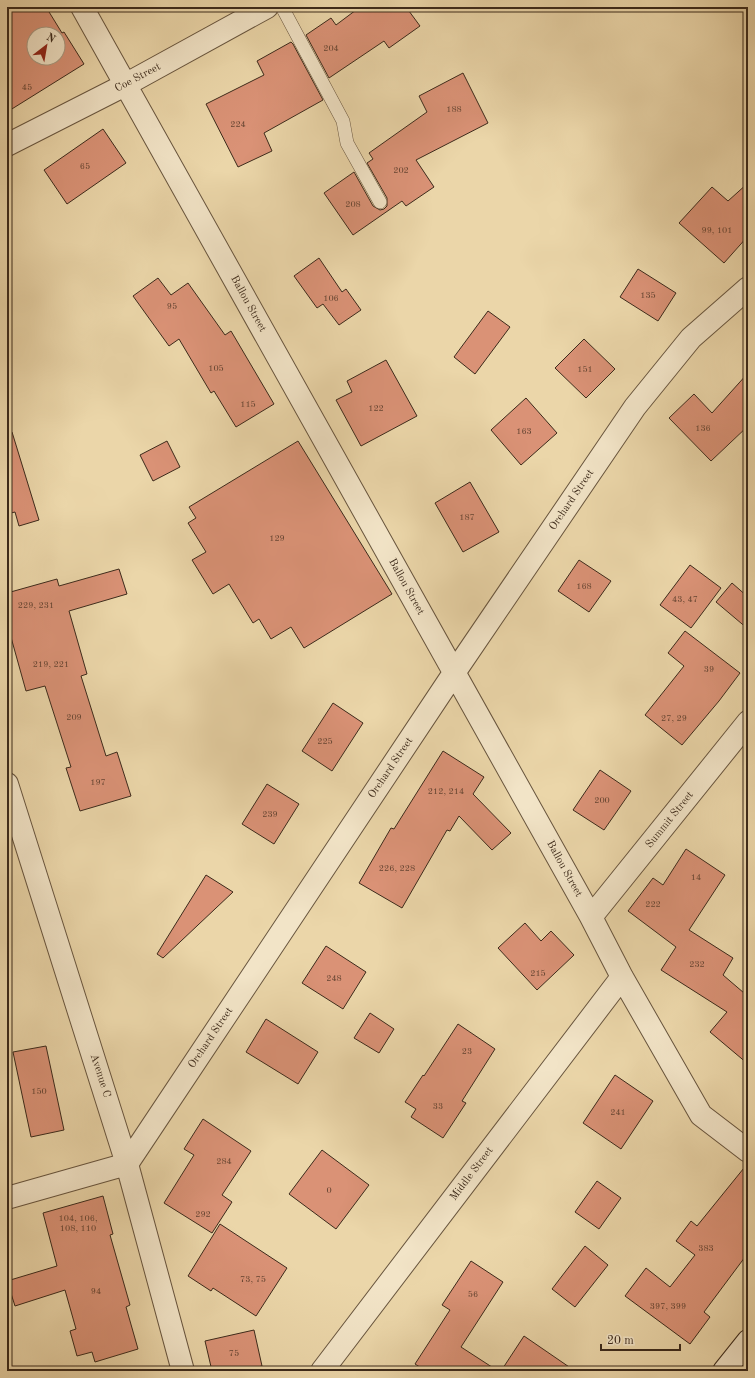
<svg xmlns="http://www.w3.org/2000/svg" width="755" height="1378" font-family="'Old Standard TT',serif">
	<rect width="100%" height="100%" fill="#ebd6a9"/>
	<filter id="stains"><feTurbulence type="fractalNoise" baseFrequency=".005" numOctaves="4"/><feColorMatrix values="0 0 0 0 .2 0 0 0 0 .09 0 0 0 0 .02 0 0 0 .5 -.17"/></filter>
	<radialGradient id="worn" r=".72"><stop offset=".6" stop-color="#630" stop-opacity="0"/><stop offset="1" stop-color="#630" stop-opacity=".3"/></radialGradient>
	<!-- building -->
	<path fill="#da9276" stroke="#3c2a1b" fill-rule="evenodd" d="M7,7H46L62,33L64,32L84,64L7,112ZM34,34H58V58H34Z
		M360,7H406L420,26L389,48L384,41L329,78L306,35L331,18L336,25Z
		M291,42L293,44L323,100L264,133L272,151L238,167L206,104L264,75L257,61Z
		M463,73L488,123L416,160L434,187L406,206L402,201L353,235L324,193L354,172L373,206L380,210L384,209L387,206V198L367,163L373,159L369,153L427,112L419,96Z
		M103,129L126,163L67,204L44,170Z
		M748,183V236L724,263L679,223L712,187L728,201Z
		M319,258L342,292L346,289L361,310L339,325L323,304L317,308L294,276Z
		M638,269L676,293L658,321L620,297Z
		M158,278L171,295L188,283L225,335L231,331L274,404L236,427L214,391L211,393L179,339L169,346L133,296Z
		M488,311L510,327L475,374L454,357Z
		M584,339L615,369L586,398L555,368Z
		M386,360L417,416L361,446L336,400L352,392L347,381Z
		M748,373V426L711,461L669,418L694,394L712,413Z
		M526,398L557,433L521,465L491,430Z
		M7,432H12L39,520L19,526L15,512L7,514Z
		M167,441L180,467L153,481L140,455Z
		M298,441L392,594L304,648L291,627L271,639L259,619L253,623L229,584L213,594L192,560L206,552L188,523L196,518L189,507Z
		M470,482L499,532L463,552L435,503Z
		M579,560L611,581L589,612L558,591Z
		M690,565L721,588L691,628L660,605Z
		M119,569L127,594L69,611L87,674L81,676L106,756L117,752L131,796L80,811L66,768L71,767L45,686L26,691L7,623V593L57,579L59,586Z
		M732,583L748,597V629L716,602Z
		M685,631L740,673L719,701L682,745L645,715L684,666L668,653Z
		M333,703L363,723L332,771L302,751Z
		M443,751L484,777L473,794L511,833L492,850L459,816L450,831L447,830L402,908L359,883L391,828L394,829Z
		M600,770L631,791L604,830L573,810Z
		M267,784L299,804L274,844L242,824Z
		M686,849L725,875L689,930L733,958L723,975L744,993L748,988V1064L710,1032L727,1012L661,970L676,947L628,911L653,878L663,885Z
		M206,875L233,892L163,958L157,954Z
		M525,923L541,941L551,931L574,955L537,990L498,948Z
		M326,946L366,972L343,1009L302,983Z
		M370,1013L394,1029L379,1053L354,1038Z
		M266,1019L318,1052L298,1084L246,1052Z
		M458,1024L495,1049L462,1101L466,1103L443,1138L411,1117L416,1109L405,1102L423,1075L424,1076Z
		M46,1046L64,1130L31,1137L13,1052Z
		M615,1075L653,1101L621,1149L583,1123Z
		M203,1119L251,1151L222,1195L232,1202L212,1233L164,1203L194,1155L184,1149Z
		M322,1150L369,1185L336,1229L289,1194Z
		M748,1163V1253L704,1312L710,1317L690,1344L625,1296L646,1268L670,1287L695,1255L676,1241L691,1221L697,1226Z
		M597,1181L621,1198L599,1229L575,1212Z
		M103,1196L113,1234L110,1235L130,1305L126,1307L138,1349L95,1362L92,1352L77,1356L70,1331L76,1329L65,1290L15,1306L7,1281L57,1266L43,1213Z
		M220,1224L287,1268L256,1316L213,1288L211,1291L188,1276Z
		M585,1246L608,1265L575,1307L552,1289Z
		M471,1261L503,1282L461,1347L498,1371H426L415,1364L450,1310L442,1305Z
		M254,1330L262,1366L239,1371H212L205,1341Z
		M524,1336L575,1371H501Z"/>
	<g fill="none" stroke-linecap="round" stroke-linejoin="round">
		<!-- service casing -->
		<g stroke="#68553e" stroke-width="14">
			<path id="service" d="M282,7L343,121L347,143L380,202"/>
		</g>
		<!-- minor casing -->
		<g stroke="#68553e" stroke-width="24">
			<path id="minor" d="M82,7L591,917L622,977L701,1115L748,1151
				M7,145L125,85L267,7
				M7,784L127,1164L183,1371
				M591,917L748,722
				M7,1198L127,1164L454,673L635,407L691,338L748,288
				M322,1371L622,977"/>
		</g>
		<!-- secondary casing -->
		<g stroke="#3c2a1b" stroke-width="24">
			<path id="secondary" d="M724,1371L748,1341"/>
		</g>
		<!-- service -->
		<use href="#service" stroke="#f2e4c7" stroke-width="13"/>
		<!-- minor -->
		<use href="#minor" stroke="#f2e4c7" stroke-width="22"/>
		<!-- secondary -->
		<use href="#secondary" stroke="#f2e4c7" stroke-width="22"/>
	</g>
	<g text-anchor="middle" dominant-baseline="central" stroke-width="3" stroke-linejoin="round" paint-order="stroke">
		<!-- number labels -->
		<g font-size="9" fill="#644432">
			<text x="331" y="48">204</text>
			<text x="27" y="87">45</text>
			<text x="454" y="109">188</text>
			<text x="238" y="124">224</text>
			<text x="85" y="166">65</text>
			<text x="401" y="170">202</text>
			<text x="353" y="204">208</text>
			<text x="717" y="230">99, 101</text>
			<text x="648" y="295">135</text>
			<text x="331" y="298">106</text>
			<text x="172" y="306">95</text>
			<text x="216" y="368">105</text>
			<text x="585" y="369">151</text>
			<text x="248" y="404">115</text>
			<text x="376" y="408">122</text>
			<text x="703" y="428">136</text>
			<text x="524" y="431">163</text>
			<text x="467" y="517">187</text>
			<text x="277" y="538">129</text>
			<text x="584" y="586">168</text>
			<text x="685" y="599">43, 47</text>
			<text x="36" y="605">229, 231</text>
			<text x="51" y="664">219, 221</text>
			<text x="709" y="669">39</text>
			<text x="74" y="717">209</text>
			<text x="674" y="718">27, 29</text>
			<text x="325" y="741">225</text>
			<text x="98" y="782">197</text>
			<text x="446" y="791">212, 214</text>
			<text x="602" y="800">200</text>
			<text x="270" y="814">239</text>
			<text x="397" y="868">226, 228</text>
			<text x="696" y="877">14</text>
			<text x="653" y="904">222</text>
			<text x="697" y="964">232</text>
			<text x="538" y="973">215</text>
			<text x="334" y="978">248</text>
			<text x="467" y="1051">23</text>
			<text x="39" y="1091">150</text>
			<text x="438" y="1106">33</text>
			<text x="618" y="1112">241</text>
			<text x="224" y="1161">284</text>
			<text x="329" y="1190">0</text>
			<text x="203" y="1214">292</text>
			<text x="78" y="1218">104, 106,<tspan x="78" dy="10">108, 110</tspan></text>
			<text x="706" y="1248">383</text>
			<text x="253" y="1279">73, 75</text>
			<text x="96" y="1291">94</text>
			<text x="473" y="1294">56</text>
			<text x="668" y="1306">397, 399</text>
			<text x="234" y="1353">75</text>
		</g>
		<!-- street labels -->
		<g font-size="11" fill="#3c2a1b" stroke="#f2e4c7">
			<text transform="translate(138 78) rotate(-28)">Coe Street</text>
			<text transform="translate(248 304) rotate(61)">Ballou Street</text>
			<text transform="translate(572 500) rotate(-56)">Orchard Street</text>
			<text transform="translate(406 587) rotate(61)">Ballou Street</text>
			<text transform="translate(391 768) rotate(-56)">Orchard Street</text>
			<text transform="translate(670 820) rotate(-51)">Summit Street</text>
			<text transform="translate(564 869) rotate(61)">Ballou Street</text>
			<text transform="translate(211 1038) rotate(-56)">Orchard Street</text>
			<text transform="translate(100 1076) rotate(72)">Avenue C</text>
			<text transform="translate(472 1174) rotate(-53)">Middle Street</text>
		</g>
	</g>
	<!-- margin -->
	<rect width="755" height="1378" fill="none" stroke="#ebd6a9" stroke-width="24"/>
	<rect x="8" y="8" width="739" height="1362" fill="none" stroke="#3c2a1b" stroke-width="2"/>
	<rect x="12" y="12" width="731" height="1354" fill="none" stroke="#3c2a1b"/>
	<!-- north arrow -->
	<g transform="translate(46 46) rotate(31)"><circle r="19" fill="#f2e4c7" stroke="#a99a82"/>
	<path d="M0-3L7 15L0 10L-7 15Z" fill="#8f2418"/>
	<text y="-6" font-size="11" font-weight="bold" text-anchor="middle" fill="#3c2a1b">N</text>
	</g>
	<!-- scale -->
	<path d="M601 1344v6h79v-6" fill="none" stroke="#3c2a1b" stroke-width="2"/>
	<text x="607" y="1344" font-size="12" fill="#3c2a1b" stroke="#f2e4c7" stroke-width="3" paint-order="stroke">20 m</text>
	<rect width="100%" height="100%" filter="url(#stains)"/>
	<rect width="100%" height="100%" fill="url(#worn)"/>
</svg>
